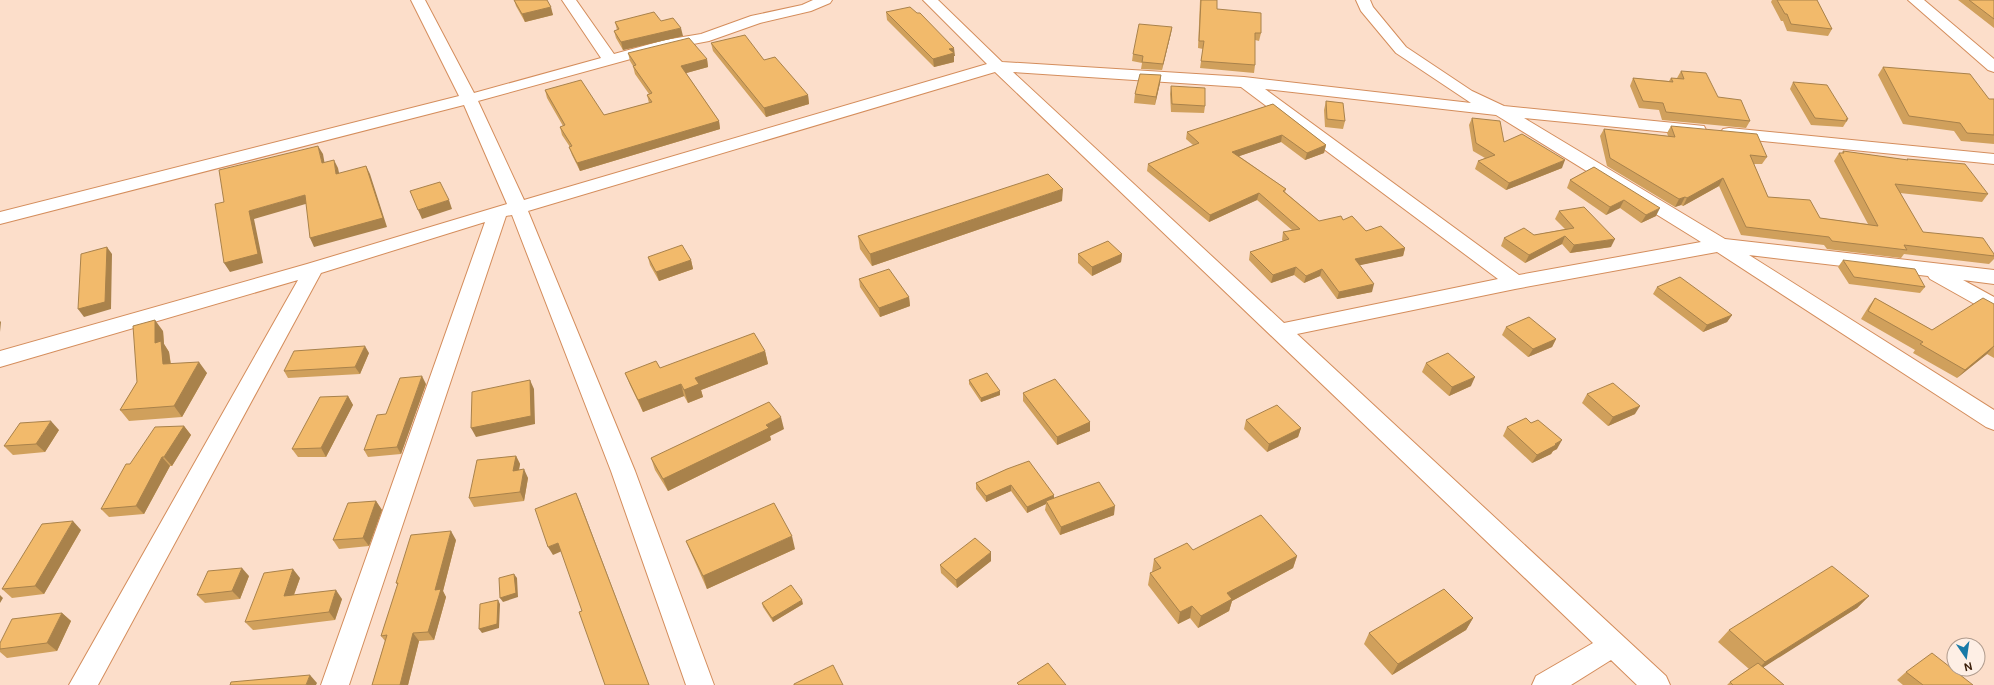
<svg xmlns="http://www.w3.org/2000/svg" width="1994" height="685" font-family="'DM Sans',sans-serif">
	<rect width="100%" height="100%" fill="#fcdeca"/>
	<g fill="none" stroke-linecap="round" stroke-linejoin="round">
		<!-- minor casing -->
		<g stroke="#d48d5c" stroke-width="2">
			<path id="minor" d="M411,0H425L474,93L601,58L562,0H576L614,54L665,40L701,34L751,16L802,5L813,0H832L830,3L811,11L760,23L709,41L667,49L478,101L524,200L987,64L923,0H938L1002,62L1244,77L1471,103L1396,53L1361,11L1356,0H1370L1373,7L1406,47L1472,91L1504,106L1704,126L1706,130L1704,134L1698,135L1524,118L1725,239L1994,270V284L1963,280L1994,297V313L1987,311L1930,279L1928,276L1749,255L1994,410V430L1986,427L1717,252L1515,289L1297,334L1666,676L1670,685H1637L1611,660L1571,685H1532L1536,676L1593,643L995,72L528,211L635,471L714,685H686L611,471L512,215L506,216L349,685H321L485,222L321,273L98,685H69L298,280L0,367V351L307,264L507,204L464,105L0,224V212L459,96ZM1013,72L1241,87L1498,279L1284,323ZM1265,89L1496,115L1701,242L1519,275Z
				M1908,0H1924L1994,59V72L1988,70Z
				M1729,128L1994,154V164L1723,137L1720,133L1723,129Z"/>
		</g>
		<!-- minor -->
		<use href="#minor" fill="#fff" fill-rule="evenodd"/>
	</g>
	<!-- wall -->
	<path fill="#d0a05c" d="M514,0H547L553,15L525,22L516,6Z
		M1200,0H1217V9L1261,33L1259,41L1255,40V65L1254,73L1200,68L1203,49L1198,48Z
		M1772,0H1817L1832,29L1828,36L1787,31L1783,21H1781L1771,2Z
		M1958,0H1994V28Z
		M886,12L955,56H954V62L934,67L887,20Z
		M661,21L683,36L623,50L616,38L614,31L617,30L615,22Z
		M1172,27L1171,33L1162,70L1141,69L1142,63L1132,61L1133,54Z
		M711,43L764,60L808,95L809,104L766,117L713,51Z
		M628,53L707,59L708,67L686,73L719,121L720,129L580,171L572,155L569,147H570L562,135L560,127L563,126L547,98L545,90L604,115L649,103L647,95L649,94L635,74L633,66L630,61Z
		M1883,67L1989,99H1994V144L1961,141L1954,131L1903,124L1878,75Z
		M1681,71L1750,121L1746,128L1662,120L1659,110L1639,108L1630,86L1633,78L1669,81L1671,78H1677Z
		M1161,75L1160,83L1155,105L1134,103L1135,94Z
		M1793,82L1848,119L1843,127L1811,125L1790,89Z
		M1171,86L1205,106L1204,113L1171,112L1170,94Z
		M1326,101L1345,121L1343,129L1325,127L1324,110Z
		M1273,104L1326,145L1324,153L1305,160L1281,142L1239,156L1286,189L1285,192L1319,221L1343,220L1405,248L1403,256L1359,265L1372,292L1337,299L1320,276L1304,283L1294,275L1271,283L1249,260L1250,252L1283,241L1282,240L1283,232L1292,230L1257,200L1209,222L1147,171L1148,164L1193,145L1186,139L1187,132Z
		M1472,118L1504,142L1562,168L1506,190L1475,169L1478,161L1485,158L1473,151L1469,125Z
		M1671,126L1767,157L1762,164H1754L1768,197L1820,218L1868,224L1834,161L1839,153H1842L1843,151L1907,160V159L1988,194L1982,202L1900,193L1923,232L1994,254V259L1989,264L1904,254L1901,258L1827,249L1824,245L1741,235L1719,186L1683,206L1681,205L1675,207L1607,166L1600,136L1604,129L1668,136L1667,133Z
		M1594,167L1656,216L1641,223L1620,208L1606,215L1567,188L1570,180Z
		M1062,201L872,266L860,249L858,236Z
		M1559,211L1611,247L1570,253L1562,244L1525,263L1501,246L1504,238L1534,235L1565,229L1555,219Z
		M1078,254H1122L1121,262L1092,276L1078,263Z
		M648,257L691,260L693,269L659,281L650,265Z
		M1843,260L1925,287L1920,293L1849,284L1838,267Z
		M859,279L909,297L910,306L880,317L860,287Z
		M1657,287L1732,315L1727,322L1703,332L1653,294Z
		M1875,298L1932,330L1994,304V358L1987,354L1957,378L1913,353L1915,350L1861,319L1869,306Z
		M1506,327L1556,339L1552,347L1528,357L1502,335Z
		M163,331L164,344L169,352L171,364L207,373L182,417L129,421L120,410L137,382Z
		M765,351L768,364L701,390L703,397L688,403L684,396L643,412L630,385L625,373L660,368Z
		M369,353L360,374L288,378L284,371Z
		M1426,363L1471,386L1449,396L1422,372Z
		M969,380L1000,395L981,402L969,384Z
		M426,384L401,454L368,457L364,450L386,414Z
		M1023,393L1090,422V431L1057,445L1023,401Z
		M1587,394L1635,414L1608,426L1582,403Z
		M348,396L353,405L326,457H298L292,449Z
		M1246,420L1301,428L1298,437L1267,452L1244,429Z
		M184,426L191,435L172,466H170L144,514L109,517L101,509L130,464Z
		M1507,427L1557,449L1553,451L1551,454L1532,463L1503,436Z
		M784,429L770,436L771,440L668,491L655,470L651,458Z
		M59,430L45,452L13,455L4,446Z
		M516,456L520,464L519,470L528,478L524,501L474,507L469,498Z
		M1007,469L1054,498L1114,515L1060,535L1045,510L1046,504L1027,513L1011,491L986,502L976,489V483Z
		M376,501L382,510L369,546L339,549L333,540Z
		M81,530L44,594L12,598L2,589Z
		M456,540L443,591L446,597L434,640L419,641L408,685H372L385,641L381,636L398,585L396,583Z
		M686,541L795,549L707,589L691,553Z
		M1193,550L1297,556L1293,568L1232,601L1229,611L1198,628L1190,618L1178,624L1148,585L1150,573L1152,572L1154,559Z
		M991,561L957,588L941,573L940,565Z
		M249,576L240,599L205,603L197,595Z
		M300,578L294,595L342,599L335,620L253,630L245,622Z
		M1869,596L1857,608L1763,667L1784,685H1727L1730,682L1749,669L1718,642L1729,630Z
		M762,603L803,604L773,622L763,607Z
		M62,613L71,621L57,651L7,658L0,652V643Z
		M1473,618L1466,630L1392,675L1364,644L1369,633Z
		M1906,672L1973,685H1903L1897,680Z"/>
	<!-- shaded-wall -->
	<path fill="#a9824b" d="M551,7L553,15L525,22L522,14Z
		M1172,27L1171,33L1162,70L1163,64Z
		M681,28L683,36L623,50L621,42Z
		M954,48L955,56H954V62L934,67L933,59L949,49Z
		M707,59L708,67L683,74L681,66Z
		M1161,75L1160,83L1155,105L1156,97Z
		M808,95L809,104L766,117L764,108Z
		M719,121L720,129L580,171L577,163Z
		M1282,135L1281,142L1231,159L1232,152Z
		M1326,145L1324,153L1305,160L1307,153Z
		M318,146L323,154L326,171L322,163Z
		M334,160L338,168L341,182L336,174Z
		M1565,160L1562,168L1506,190L1509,183Z
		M366,166L370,174L387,227L314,247L310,238Z
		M1723,178L1719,186L1683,206L1687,198Z
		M1063,189L1062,201L872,266L870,254Z
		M1259,193L1257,200L1209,222L1210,215Z
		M305,195L309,203L254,219L263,263L230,272L224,263L249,211Z
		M1685,197L1681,205L1675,207L1679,199Z
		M449,200L452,209L422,219L418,210Z
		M1624,200L1620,208L1606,215L1610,207Z
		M1660,208L1656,216L1641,223L1646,215Z
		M1565,236L1562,244L1525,263L1529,255Z
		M1615,239L1611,247L1570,253L1574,245Z
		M107,247L112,254L111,309L84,317L78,309Z
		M1405,248L1403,256L1352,267L1355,259Z
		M1122,254L1121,262L1092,276V267Z
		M691,260L693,269L659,281L656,272Z
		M1296,267L1294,275L1271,283L1273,275Z
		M1322,269L1320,276L1304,283L1306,276Z
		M1374,284L1372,292L1337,299L1339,292Z
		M909,297L910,306L880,317L879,308Z
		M1732,315L1727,322L1703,332L1707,325Z
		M155,320L163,331L164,344L169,352L172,375L163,364L155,343Z
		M0,321L1,322L0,332Z
		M1556,339L1552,347L1528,357L1533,349Z
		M365,346L369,353L360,374L355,367Z
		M1994,346L1987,354L1957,378L1965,370Z
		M765,351L768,364L701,390L703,397L688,403L684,390L695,378Z
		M199,362L207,373L182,417L174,406Z
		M422,376L426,384L401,454L397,447Z
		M1475,377L1471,386L1449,396L1452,387Z
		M530,380L534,389L535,424L476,437L471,428Z
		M681,384L684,396L643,412L638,400Z
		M1000,391V395L981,402V398Z
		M348,396L353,405L326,457L321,448Z
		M1640,406L1635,414L1608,426L1613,417Z
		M781,417L784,429L770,436L771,440L668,491L663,479Z
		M51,421L59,430L45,452L36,444Z
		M1090,422V431L1057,445V437Z
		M184,426L191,435L172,466L164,457Z
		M1301,428L1298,437L1267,452L1269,444Z
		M1562,440L1557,449L1553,451L1551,454L1532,463L1537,455L1555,444Z
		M516,456L520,464L517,479L513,471Z
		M162,457L170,466L144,514L136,506Z
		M524,469L528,478L524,501L520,492Z
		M1011,485V491L986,502V496Z
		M576,493L580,502L649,685Z
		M1054,495V501H1046V504L1027,513V507Z
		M376,501L382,510L369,546L363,538Z
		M1115,506L1114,515L1060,535L1061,527Z
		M73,521L81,530L44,594L35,586Z
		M451,531L456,540L443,591L446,597L434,640L428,632L435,590Z
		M792,536L795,549L707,589L703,576Z
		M558,543L562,551L553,555L548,547Z
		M991,552V561L957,588L956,580Z
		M1297,556L1293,568L1232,601L1229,611L1198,628L1201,616L1227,593Z
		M242,568L249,576L240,599L232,591Z
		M293,569L300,578L290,605L284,596Z
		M514,574L517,578L518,597L503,602L500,598Z
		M336,590L342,599L335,620L329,612Z
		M0,595L3,598L0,603Z
		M1869,596L1857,608L1753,674L1765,662Z
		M498,600L500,604L499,628L482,633L479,629Z
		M802,600L803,604L773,622L772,618Z
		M1192,606L1190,618L1178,624L1180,612Z
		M62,613L71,621L57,651L47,643Z
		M1473,618L1466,630L1392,675L1398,664Z
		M413,633L419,641L408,685H400Z
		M310,675L317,683L316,685H306Z"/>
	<!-- building -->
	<path fill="#f2ba6b" stroke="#a9824b" d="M514,0H547L551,7L522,14Z
		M1201,0H1217V9L1261,13V33H1255V65L1201,61L1204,41H1199Z
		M1777,0H1817L1832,29L1791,24L1787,14H1785Z
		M1969,0H1994V19Z
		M910,7L917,13H920L954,48L949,49L954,53L933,59L886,12Z
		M654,12L661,21L673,18L681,28L621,42L614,31L619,29L615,22Z
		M1139,24L1172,27L1163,64L1142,62L1143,56L1133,54Z
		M745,35L764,60L775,57L808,95L764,108L711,43Z
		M689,38L707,59L681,66L719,121L577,163L569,147L572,146L560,127L565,125L545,90L581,80L604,115L652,102L647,95L652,93L633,66L636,65L628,53Z
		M1883,67L1970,74L1989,99H1994V135L1967,133L1960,123L1909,116Z
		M1681,71L1706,73L1718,97L1741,100L1750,121L1666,112L1663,103L1643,101L1633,78L1673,82L1671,78L1684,79Z
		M1140,74L1161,75L1156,97L1135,94Z
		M1793,82L1827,85L1848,119H1846L1847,121L1815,118Z
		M1171,86L1205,88V106L1172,104Z
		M1326,101L1343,103L1345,121L1327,119Z
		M1273,104L1326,145L1307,153L1282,135L1232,152L1286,189L1283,191L1319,221L1341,216L1343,220L1352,216L1366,231L1381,226L1405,248L1355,259L1374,284L1339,292L1322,269L1306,276L1296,267L1273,275L1250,252L1289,239L1283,232L1300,229L1259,193L1210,215L1148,164L1199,143L1187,132Z
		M1472,118L1500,121L1504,142L1522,134L1565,160L1509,183L1478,161L1495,155L1476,143Z
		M1671,126L1757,134L1767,157L1750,155L1768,197L1810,200L1820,218L1878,226L1839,153H1844L1843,151L1908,160L1907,159L1965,164L1988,194L1895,184L1923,232L1983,238L1994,254V256L1904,245L1907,250L1832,241L1829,237L1746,227L1723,178L1687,198L1685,197L1679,199L1610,158L1604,129L1675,137Z
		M318,146L322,163L334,160L336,174L366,166L383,218L310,238L305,195L249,211L258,254L224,263L215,204L224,202L219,170Z
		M1594,167L1660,208L1646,215L1624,200L1610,207L1570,180Z
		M1048,174L1063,189L870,254L858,236Z
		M440,182L449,200L418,210L410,191Z
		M1584,207L1615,239L1574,245L1565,236L1529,255L1504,238L1524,228L1534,235L1574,228L1559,211Z
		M1108,241L1122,254L1092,267L1078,254Z
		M682,245L691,260L656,272L648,257Z
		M107,247L105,302L78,309L81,254Z
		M1843,260L1915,269L1925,287L1854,277Z
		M889,269L909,297L879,308L859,279Z
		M1680,277L1732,315L1707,325L1657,287Z
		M1875,298L1932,330L1983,298L1994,304V346L1965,370L1920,344L1923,342L1868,311Z
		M1529,317L1556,339L1533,349L1506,327Z
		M155,320V343L161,341L163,364L199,362L174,406L120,410L137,382L133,326Z
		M754,333L765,351L695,378L699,384L684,390L681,384L638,400L625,373L656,361L660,368Z
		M365,346L355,367L284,371L294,351Z
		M1448,353L1475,377L1452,387L1426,363Z
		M987,373L1000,391L981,398L969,380Z
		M422,376L397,447L364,450L377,415L386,414L400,378Z
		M1055,379L1090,422L1057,437L1023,393Z
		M530,380L531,416L471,428L472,392Z
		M1613,383L1640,406L1613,417L1587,394Z
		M348,396L321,448L292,449L320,397Z
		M769,402L781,417L766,425L769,428L663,479L651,458Z
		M1277,405L1301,428L1269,444L1246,420Z
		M1526,418L1531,423L1538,420L1562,440L1555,444L1556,445L1537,455L1507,427Z
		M51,421L36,444L4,446L20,423Z
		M184,426L164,457H162L136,506L101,509L126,464H130L155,427Z
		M516,456L513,471L524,469L520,492L469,498L477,460Z
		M1029,461L1054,495L1027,507L1011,485L986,496L976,483L1007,469Z
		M1099,482L1115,506L1061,527L1046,501Z
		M576,493L649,685H605L579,612L582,611L558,543L548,547L535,509Z
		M376,501L363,538L333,540L348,503Z
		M774,503L792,536L703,576L686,541Z
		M1261,515L1297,556L1227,593L1232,599L1201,616L1192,606L1180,612L1150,573L1161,568L1154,559L1187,543L1193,550Z
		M73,521L35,586L2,589L42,524Z
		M451,531L435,590L441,589L428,632L413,633L400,685H372L387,635L381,636L398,583H396L411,535Z
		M975,538L991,552L956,580L940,565Z
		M1832,566L1869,596L1765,662L1729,630Z
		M242,568L232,591L197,595L208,571Z
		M293,569L284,596L336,590L329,612L245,622L264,573Z
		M514,574L516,593L500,598L499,578Z
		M791,585L802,600L772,618L762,603Z
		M1444,589L1473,618L1398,664L1369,633Z
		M498,600L497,624L479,629L480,604Z
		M62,613L47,643L0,649V643L12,619Z
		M1932,653L1973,685H1923L1906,672Z
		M1048,663L1066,685H1019L1017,683Z
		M1758,663L1784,685H1733L1730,682Z
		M833,665L843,685H794V684Z
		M310,675L306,685H230L231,682Z"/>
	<!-- north arrow -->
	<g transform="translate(1966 657) rotate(167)"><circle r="19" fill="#feefe5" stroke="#af9b8d"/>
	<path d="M0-3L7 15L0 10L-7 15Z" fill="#197aa7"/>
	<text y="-6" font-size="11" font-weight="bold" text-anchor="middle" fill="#391d08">N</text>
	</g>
</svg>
